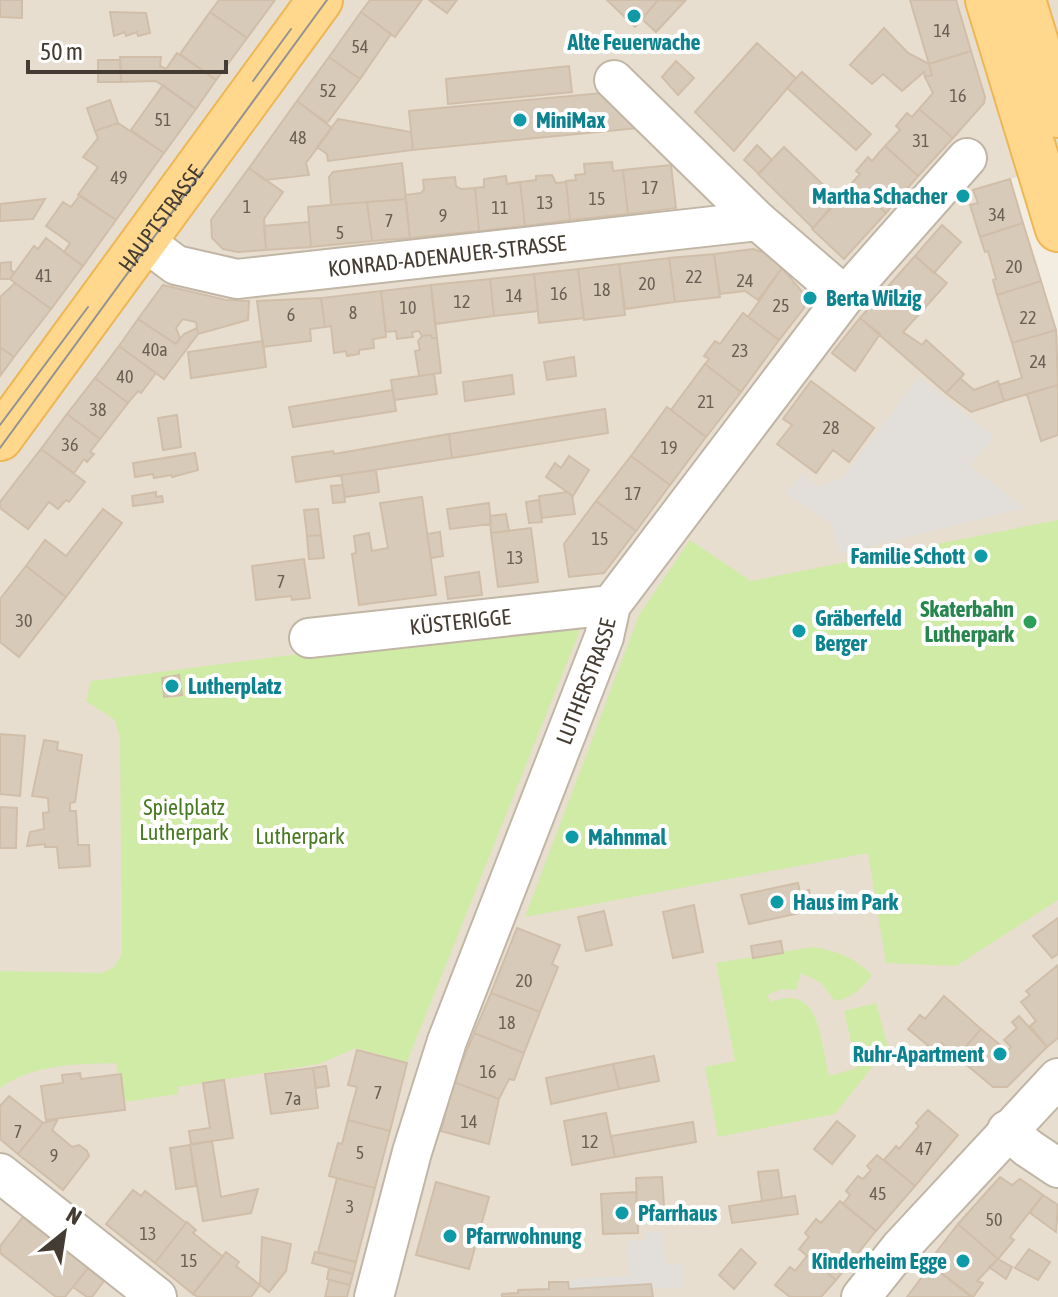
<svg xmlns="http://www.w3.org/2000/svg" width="1058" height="1297" font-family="'Asap Condensed',sans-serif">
	<rect width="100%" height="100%" fill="#f3ece1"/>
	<!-- residential -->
	<path fill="#e7decf" d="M0,0H1058V164L1010,179L1058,336V1297H0Z"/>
	<!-- green -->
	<path fill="#d0eba6" d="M1058,520V900L956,966L886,963L868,853L525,917L639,615L690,540L751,581Z
		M582,625L407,1062L356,1048L319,1064L178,1087V1094L125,1102L116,1063C76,1064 34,1064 0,1088V971L102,973L114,967L122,954L120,739L115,720L86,701L91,681L359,646Z
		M812,947C838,951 853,957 872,975C862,989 852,998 835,1001L821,983L801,973L796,990L781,989L767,995L771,1002C822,982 820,1044 829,1076L857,1068L844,1011L876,1003L888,1047L835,1114L718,1137L705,1067L735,1061L716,963Z"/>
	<!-- parking -->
	<path fill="#e2dfdb" d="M919,377L994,437L970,466L1024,508L840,554L831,523L786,494L801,474L819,486L842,478Z
		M663,1231L665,1265L682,1264L683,1287L570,1293L569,1279L629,1276L628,1241L645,1240L646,1232Z"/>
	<!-- building -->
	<path fill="#d8cab9" stroke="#d0bea9" stroke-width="2" d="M0,0H22V18L0,17Z
		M219,0H275L247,38L210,12Z
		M370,0H422L395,37L361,12Z
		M429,0H457L447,13Z
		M607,0H658L635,27Z
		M658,0L685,1L656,32L642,19Z
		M910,0H956L971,51L929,64Z
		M110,12L146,13L150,33L138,36L137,32L126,36L125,32L114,36Z
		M210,12L247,38L216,80L180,54Z
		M361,12L391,34L360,79L329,57Z
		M884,28L908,53L929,64L932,75L925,77L924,72L902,91L883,74L872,84L850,65Z
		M757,43L796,78L734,151L695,112Z
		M971,51L985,97L984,103L953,138L919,109L933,93L925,77L932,75L929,64Z
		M177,53L216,80L196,109L156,81L121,82L120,57H161L160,66L166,69Z
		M329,57L360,79L327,123L297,101Z
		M98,60H120L121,82H98Z
		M676,61L694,78L678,95L662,77Z
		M569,66L572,92L448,104L446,79Z
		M802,72L871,134L856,150L787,88Z
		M163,85L196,109L164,153L131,130Z
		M603,93L639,128L413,150L409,111Z
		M110,100L118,123L95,131L87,108Z
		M297,101L332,128L306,163L309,175L265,180L249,168Z
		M919,109L953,138L918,176L885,146L900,130L896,126L907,113L912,117Z
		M338,119L411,132L413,150L328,161L327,154L317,147Z
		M118,123L164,153L116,220L78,195L98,167L83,157L98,138L95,131Z
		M757,145L772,160L759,174L744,160Z
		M885,146L918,176L886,213L852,183L860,174L856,171L868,157L872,161Z
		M784,147L839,200L813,228L758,174Z
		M612,162L613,171L623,170L628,214L570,220L566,181L576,180L575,175L585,174L584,164Z
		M402,163L406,199L331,205L329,177L333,172Z
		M671,165L676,208L628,214L623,170Z
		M249,168L283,192L264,219L266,250L238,252L223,249L212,238L211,220Z
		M552,175L556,183L566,182L570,220L525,226L520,182L536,180V176Z
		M506,176L507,184L520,182L525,226L479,231L475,188L484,187V179Z
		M455,177L456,186L461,189L475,188L479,231L410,238L405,195L421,193L424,189L423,180Z
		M1010,179L1023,223L980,237L970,205L978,203L973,190Z
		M852,183L886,213L844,259L812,229Z
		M80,195L116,220L83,266L64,252L70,243L46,226L63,202L71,207Z
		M45,199L33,219L0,221V204Z
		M406,199L410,238L372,241L367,202Z
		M367,202L372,241L311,247L308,207Z
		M309,222L311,247L266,250L264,226Z
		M1023,223L1041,281L997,295L993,280L996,279L988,251L985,252L980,237Z
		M942,225L961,242L934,273L915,256Z
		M46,238L83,266L51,309L10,279L34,246L38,249Z
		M753,249L769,254L782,268L758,300L745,291L720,294L714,254Z
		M714,254L720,297L675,302L669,258Z
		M915,256L947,283L903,332L922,345L926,340L964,374L946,393L860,318Z
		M669,258L675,302L625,309L619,264Z
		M11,262V270L14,272L10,279H0V263Z
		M619,264L625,315L584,320L578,269Z
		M782,268L804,294V308L779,340L748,317Z
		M578,269L584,318L539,323L534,274Z
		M534,274L538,311L494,316L490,279Z
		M490,279L494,316L435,324L431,285Z
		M1041,281L1056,330L1012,343L997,295Z
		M15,283L51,309L14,357L0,347V297Z
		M163,285L226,300L249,301L248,320L198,334L196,322L183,319L176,328L180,338L176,344L138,319Z
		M431,285L437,338H432L431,335L422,336L419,331L412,332L413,337L397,339L396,331L386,332L381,291Z
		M381,291L386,337L373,339L374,348L359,350V354L347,356L346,351L334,353L331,326L325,327L321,298Z
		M321,298L325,327L310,329L311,341L263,347L257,301Z
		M743,313L779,340L741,392L705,364L709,359L704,356L715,341L720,344Z
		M860,318L880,334L855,371L832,353Z
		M138,319L176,344L184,334L197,328L198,334L164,379L119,346Z
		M1056,330L1058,385L1004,401L999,385L1022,378L1012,343Z
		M431,335L432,338H437L441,373L419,376L415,351L420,350L418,341L422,336Z
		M263,341L266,367L191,378L188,352Z
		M119,346L156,373L141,393L138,391L128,403L95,378Z
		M0,347L14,357L0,376Z
		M574,357L576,376L547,380L544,362Z
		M705,364L741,392L706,437L671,410Z
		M434,374L437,394L394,400L391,380Z
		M512,375L514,394L465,401L463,382Z
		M95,378L128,403L100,439L67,414Z
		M960,378L974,390L998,381L1004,401L971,412L946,393Z
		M811,381L874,428L849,462L833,450L816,473L777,444L792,425L783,419Z
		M1058,385V435L1041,441L1027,394Z
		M393,390L396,411L293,427L289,407Z
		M667,407L706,437L670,485L631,456Z
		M605,409L608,433L452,458L449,434Z
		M67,414L100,439L90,452L94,454L87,462L84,459L74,473L41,449Z
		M177,415L181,447L163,450L158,418Z
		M449,434L452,458L296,482L292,457L333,451L334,454Z
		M41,449L85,482L69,502L66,500L58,509L49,502L28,529L0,508V502Z
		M195,453L198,470L172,477L171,475L154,478L153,474L135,477L133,463Z
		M569,456L589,470L573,496L546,477L555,463L561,468Z
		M631,456L670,485L636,531L596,501Z
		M376,470L379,492L345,497L341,475Z
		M343,485L345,502L333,503L331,486Z
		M156,492V497L162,496L163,502L133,506L132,496Z
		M567,492L572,496L575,514L542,518L539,496Z
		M422,497L436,595L359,605L352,554L356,553L354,536L369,533L372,551L388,548L380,503Z
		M539,500L542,522L529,523L526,502Z
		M596,501L636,531L604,573L569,577L564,544Z
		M489,503L491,524L450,529L447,509Z
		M103,509L122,523L66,597L26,566L45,540L66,556Z
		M318,509L321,535L307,536L304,510Z
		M506,514L509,531L491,533L490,516Z
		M531,528L538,582L498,587L491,533Z
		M440,532L443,556L431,558L427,534Z
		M321,535L324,558L309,559L307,536Z
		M304,559L310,598L292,600L291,596L256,600L252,566Z
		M26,566L66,597L19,657L0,642V599Z
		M479,572L482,595L448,599L445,577Z
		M179,675L182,695L164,697L162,678Z
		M0,734L25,736L20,796L0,794Z
		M44,740L58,742L57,750L82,755L75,802L70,803V811H76L78,845H89L90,866L59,868L57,847H45V844L27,846L30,832L44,829L43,813L49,812L48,798L32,796Z
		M0,807L17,808L16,848H0Z
		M798,883L800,892L809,890L813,910L749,924L741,895Z
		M694,905L703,952L673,958L663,912Z
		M604,911L612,945L586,951L578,917Z
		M1058,918V954L1052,958L1033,936Z
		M517,928L560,945L552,964L558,967L540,1012L491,993Z
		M781,941L783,953L753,958L751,946Z
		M1058,965V1038L1047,1047L1030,1026L1036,1021L1021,1002L1030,995L1026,991Z
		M491,993L540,1012L524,1053L474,1033Z
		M944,996L981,1029L957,1057L941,1043L935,1051L908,1029L920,1015L925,1019Z
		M1019,1016L1047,1047L1007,1087H993L957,1057L981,1029L1007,1051L1011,1047L1004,1040L1017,1028L1012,1022Z
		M474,1033L524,1053L514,1080L509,1079L499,1099L454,1082Z
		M357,1050L407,1063L390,1131L348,1120L357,1087L348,1085Z
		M654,1056L659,1081L619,1089L613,1064Z
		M613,1064L619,1089L551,1104L546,1078Z
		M326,1066L329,1086L316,1088L313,1068Z
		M313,1068L318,1108L271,1114L265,1074Z
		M80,1073L81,1079L121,1074L125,1110L46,1120L41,1086L63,1083L62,1075Z
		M224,1080L233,1138L191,1144L189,1131L210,1128L203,1083Z
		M454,1082L499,1099L489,1144L441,1131Z
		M9,1096L43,1123L18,1154L0,1139V1106Z
		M928,1110L958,1135L915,1186L884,1160L896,1146L899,1149L919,1126L916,1123Z
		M606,1113L615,1157L572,1165L564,1121Z
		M58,1119L52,1130L72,1147L79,1145L87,1151L89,1156L63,1190L18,1154L43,1123Z
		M348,1120L390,1131L375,1188L329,1176L338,1143L342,1144Z
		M837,1121L855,1136L832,1164L814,1149Z
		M693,1122L696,1142L615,1157L611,1136Z
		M212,1141L221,1197L258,1189L251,1213L203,1221L190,1145Z
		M190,1145L196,1186L176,1189L170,1148Z
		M877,1155L915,1186L876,1231L843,1204L850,1195L846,1191L858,1176L863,1179L871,1170L867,1166Z
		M778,1170L782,1198L762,1201L758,1172Z
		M662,1177L664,1206L637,1207L636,1178Z
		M1000,1177L1012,1185L1020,1179L1043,1195L1010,1237L1014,1240L998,1259L958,1224Z
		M337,1178L375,1188L356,1262L318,1252Z
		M436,1182L489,1197L469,1269L416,1255Z
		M133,1190L141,1196L145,1191L186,1223L155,1263L106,1224Z
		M636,1192L637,1207H643V1218H638V1233L603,1234L601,1194Z
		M1043,1195L1058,1205L1056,1232L1030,1213Z
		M795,1196L798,1214L732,1223L729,1206Z
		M840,1201L876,1231L836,1280L799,1249L809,1237L805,1233L816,1219L821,1223Z
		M23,1217L88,1268L65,1297H56L0,1253V1246Z
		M187,1222L196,1230L193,1233L223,1257L193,1294L155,1263Z
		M958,1224L998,1259L977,1281L983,1283L973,1297L928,1263Z
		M262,1237L291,1244L286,1271L269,1292L260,1285Z
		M741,1249L756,1263L734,1289L719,1275Z
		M1029,1249L1050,1262L1038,1280L1015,1268Z
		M226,1252L239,1262L236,1266L260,1285L251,1297H198L193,1294Z
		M315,1252L356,1262L353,1274L312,1263Z
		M807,1256L836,1280L821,1297H790L775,1285L790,1267L795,1271Z
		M998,1259L1012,1267L1006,1279L989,1267Z
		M931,1265L971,1297H907Z
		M88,1268L104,1281L92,1297H87L73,1287Z
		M329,1268L353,1274L350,1285L327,1279Z
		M329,1280L350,1285L347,1297H325Z
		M549,1282H568L569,1289L651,1284L653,1297H502V1294L518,1293V1290L549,1289Z"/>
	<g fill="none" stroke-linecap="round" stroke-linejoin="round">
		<!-- minor casing -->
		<g stroke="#c1b6a6" stroke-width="42">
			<g id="minor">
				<path d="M614,80L758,221"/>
				<path id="s1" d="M144,241L176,265L237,279L758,221L845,296"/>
				<path id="s2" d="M309,638L611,605"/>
				<path d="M1007,1130L1028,1148L1058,1168"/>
				<path d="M0,1173L157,1297"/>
				<path id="s3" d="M374,1297L412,1152L447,1041L604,637L611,605L845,296L967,158"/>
				<path d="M861,1297L900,1248L1058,1078"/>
			</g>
		</g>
		<!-- major casing -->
		<g stroke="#eeb654" stroke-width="48">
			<g id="major">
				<path d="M988,0L1058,229"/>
				<path d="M1023,0L1058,115"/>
				<path id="s4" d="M0,438L320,0"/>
			</g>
		</g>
		<!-- minor -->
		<use href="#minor" stroke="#fff" stroke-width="38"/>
		<!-- major -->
		<use href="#major" stroke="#ffd88e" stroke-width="44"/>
		<!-- tram -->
		<path stroke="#939393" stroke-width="2" d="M253,81L291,29
			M0,425L88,307
			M0,448L327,0"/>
	</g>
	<!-- markers -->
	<g fill="#0f9aa8" stroke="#fff" stroke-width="3">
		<circle cx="634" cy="16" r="8"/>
		<circle cx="520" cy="120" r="8"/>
		<circle cx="963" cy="196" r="8"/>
		<circle cx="810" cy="298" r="8"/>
		<circle cx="981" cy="556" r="8"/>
		<circle cx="799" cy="631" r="8"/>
		<circle cx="172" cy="686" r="8"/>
		<circle cx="572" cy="837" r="8"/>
		<circle cx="777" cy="902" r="8"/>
		<circle cx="1000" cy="1054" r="8"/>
		<circle cx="622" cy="1213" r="8"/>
		<circle cx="450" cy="1236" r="8"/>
		<circle cx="963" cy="1261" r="8"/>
	</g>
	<circle fill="#2e9e5b" stroke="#fff" stroke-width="3" cx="1030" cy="622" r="8"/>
	<g text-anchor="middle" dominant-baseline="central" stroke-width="8" stroke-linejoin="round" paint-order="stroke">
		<!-- number labels -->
		<g font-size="18" fill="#696054">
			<text x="942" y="30">14</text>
			<text x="360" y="46">54</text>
			<text x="328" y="90">52</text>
			<text x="958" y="95">16</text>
			<text x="163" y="119">51</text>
			<text x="298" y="137">48</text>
			<text x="921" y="140">31</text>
			<text x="119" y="177">49</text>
			<text x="650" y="187">17</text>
			<text x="597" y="198">15</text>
			<text x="545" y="202">13</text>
			<text x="247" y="206">1</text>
			<text x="500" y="207">11</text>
			<text x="997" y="214">34</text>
			<text x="443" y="215">9</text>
			<text x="389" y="220">7</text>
			<text x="340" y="232">5</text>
			<text x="1014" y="266">20</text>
			<text x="44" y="275">41</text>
			<text x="694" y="276">22</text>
			<text x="745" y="280">24</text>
			<text x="647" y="283">20</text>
			<text x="602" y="289">18</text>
			<text x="559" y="293">16</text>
			<text x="514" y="295">14</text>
			<text x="462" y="301">12</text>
			<text x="781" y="305">25</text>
			<text x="408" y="307">10</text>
			<text x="353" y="312">8</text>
			<text x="291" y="314">6</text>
			<text x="1028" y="317">22</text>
			<text x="155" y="349">40a</text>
			<text x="740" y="350">23</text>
			<text x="1038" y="361">24</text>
			<text x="125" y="376">40</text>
			<text x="706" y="401">21</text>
			<text x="98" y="409">38</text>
			<text x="831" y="427">28</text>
			<text x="70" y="444">36</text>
			<text x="669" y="447">19</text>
			<text x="633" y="493">17</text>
			<text x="600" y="538">15</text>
			<text x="515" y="557">13</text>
			<text x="281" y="581">7</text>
			<text x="24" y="620">30</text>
			<text x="524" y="980">20</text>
			<text x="507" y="1022">18</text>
			<text x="488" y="1071">16</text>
			<text x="378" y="1092">7</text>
			<text x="293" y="1098">7a</text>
			<text x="469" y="1121">14</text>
			<text x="18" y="1131">7</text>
			<text x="590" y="1141">12</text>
			<text x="924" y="1148">47</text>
			<text x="360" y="1152">5</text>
			<text x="54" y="1155">9</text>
			<text x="878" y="1193">45</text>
			<text x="350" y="1206">3</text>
			<text x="994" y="1219">50</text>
			<text x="148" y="1233">13</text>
			<text x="189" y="1260">15</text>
		</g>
		<!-- culture labels -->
		<g font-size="22" font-weight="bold" fill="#0d838f" stroke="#fff" text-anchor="start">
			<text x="634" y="42" text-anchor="middle">Alte Feuerwache</text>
			<text x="536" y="120">MiniMax</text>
			<text x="947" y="196" text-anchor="end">Martha Schacher</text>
			<text x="826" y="298">Berta Wilzig</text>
			<text x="965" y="556" text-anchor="end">Familie Schott</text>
			<text x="815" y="618">Gräberfeld<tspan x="815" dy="25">Berger</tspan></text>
			<text x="188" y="686">Lutherplatz</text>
			<text x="588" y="837">Mahnmal</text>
			<text x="793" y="902">Haus im Park</text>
			<text x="984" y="1054" text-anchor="end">Ruhr-Apartment</text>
			<text x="638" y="1213">Pfarrhaus</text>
			<text x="466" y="1236">Pfarrwohnung</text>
			<text x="947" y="1261" text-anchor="end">Kinderheim Egge</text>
		</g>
		<!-- street labels -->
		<g font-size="22" fill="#443c32" stroke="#fff">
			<text stroke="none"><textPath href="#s4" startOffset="272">HAUPTSTRASSE</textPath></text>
			<text stroke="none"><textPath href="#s1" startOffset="314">KONRAD-ADENAUER-STRASSE</textPath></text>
			<text stroke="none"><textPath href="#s2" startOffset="152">KÜSTERIGGE</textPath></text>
			<text stroke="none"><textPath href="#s3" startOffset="652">LUTHERSTRASSE</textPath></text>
		</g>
		<!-- leisure labels -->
		<g font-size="22" font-weight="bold" fill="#27864d" stroke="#fff" text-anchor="end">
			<text x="1014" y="609">Skaterbahn<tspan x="1014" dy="25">Lutherpark</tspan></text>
		</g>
		<!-- park labels -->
		<g font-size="22" fill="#487a21" stroke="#fff">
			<text x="184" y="807">Spielplatz<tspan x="184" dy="25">Lutherpark</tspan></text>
			<text x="300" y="836">Lutherpark</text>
		</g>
	</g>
	<!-- north arrow -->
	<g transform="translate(64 1233) rotate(30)" stroke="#ffffff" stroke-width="6" paint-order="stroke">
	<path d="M0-6L14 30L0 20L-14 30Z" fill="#443c32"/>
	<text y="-12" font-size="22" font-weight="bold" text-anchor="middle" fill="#443c32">N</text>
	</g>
	<!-- scale -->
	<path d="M28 60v12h198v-12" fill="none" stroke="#443c32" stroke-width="4"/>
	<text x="40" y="60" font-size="24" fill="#443c32" stroke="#ffffff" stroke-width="6" paint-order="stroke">50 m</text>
</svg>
